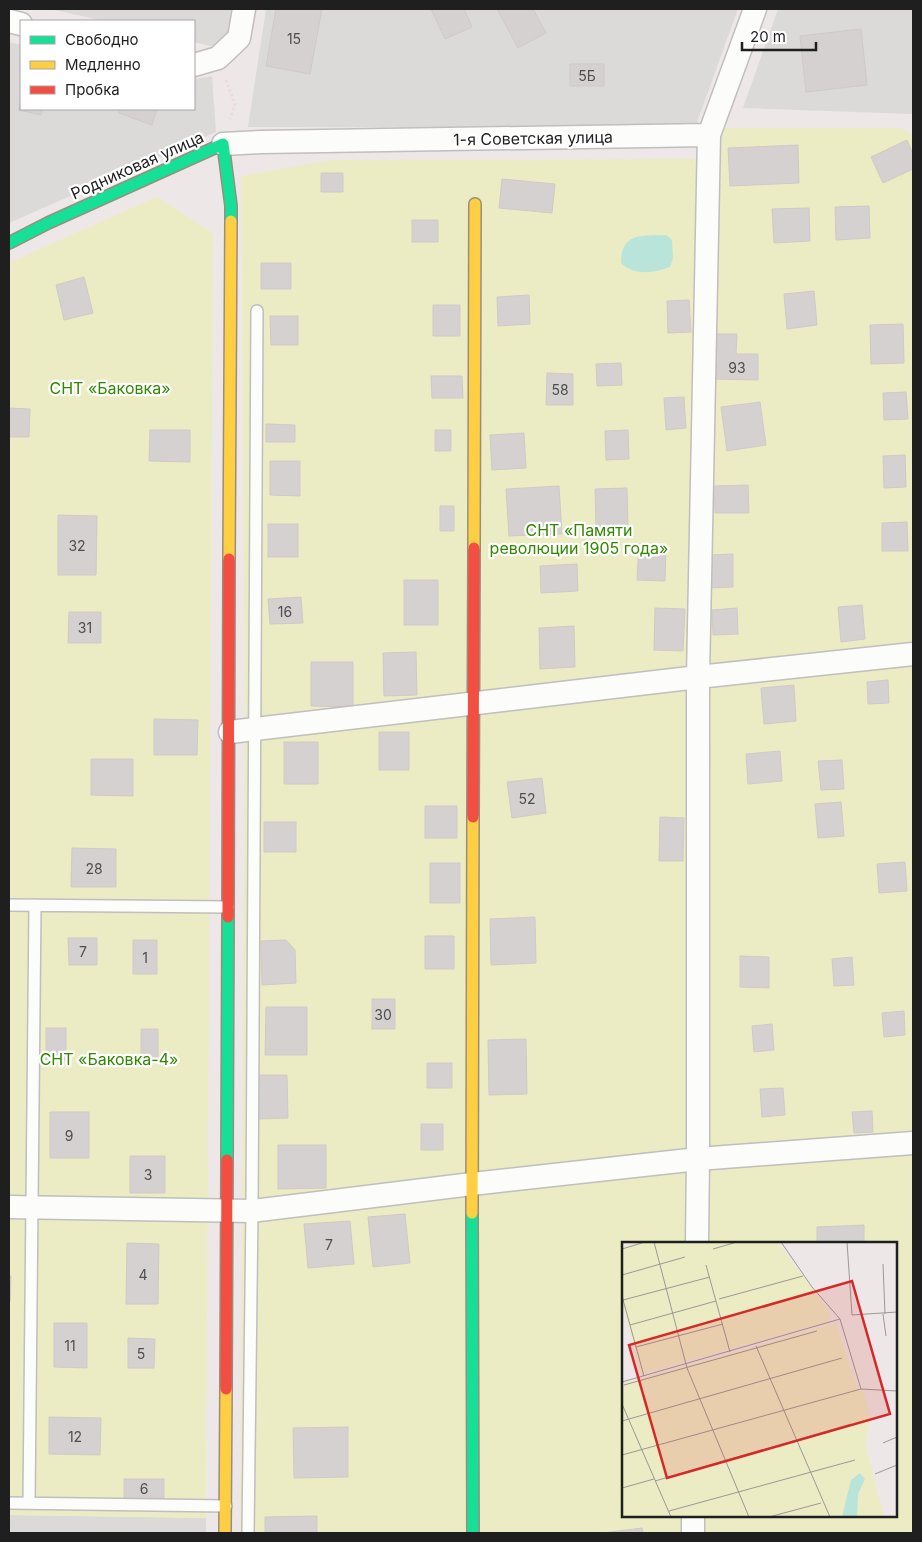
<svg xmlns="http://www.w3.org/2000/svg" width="922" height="1542" font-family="Inter,sans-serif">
	<rect width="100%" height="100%" fill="#ede8e7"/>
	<!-- residential -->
	<path fill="#dcd9d9" d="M50,9H235L231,31L214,47L194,42V21H104Z
		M266,9H738L695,128L248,127Z
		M778,9H913V114L743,108Z
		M9,42L21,45V109H194V79L212,76L216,132L9,223Z
		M9,1515L206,1518V1533H9Z"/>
	<!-- grass -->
	<path fill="#ebecc3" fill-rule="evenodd" d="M724,128H900L913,134V1533H240L245,731L241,176L332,160L711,159ZM623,1243H896V1516H623Z
		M156,197L213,233L206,1518L9,1515V263Z"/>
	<!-- water -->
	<path fill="#b8e4da" d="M666,235L672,240L673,258L670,267C654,273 634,276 621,263C621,232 642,236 666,235Z"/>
	<!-- building -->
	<path fill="#d6d1d1" stroke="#d0c9c8" d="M276,9H322L310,74L266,66Z
		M431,9H464L472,27L445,39Z
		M497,9H533L546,33L518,48Z
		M861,29L867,85L806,92L800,36Z
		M570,64H604V86H570Z
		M21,101V109H43L41,115L19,110Z
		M121,109H157L152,125L119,113Z
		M907,140L913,154V169L883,183L871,157Z
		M798,145L799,183L730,186L728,148Z
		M321,173H343V192H321Z
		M502,179L555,184L552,213L499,208Z
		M869,206L870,238L836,240L835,207Z
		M809,208L810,241L774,243L772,209Z
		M412,220H438V242H412Z
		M261,263H291V289H261Z
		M84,277L93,313L64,320L56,285Z
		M814,291L817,325L787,329L784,294Z
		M529,295L530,324L498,326L497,297Z
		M689,300L691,332L668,333L667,301Z
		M433,305H460V336H433Z
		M270,316H298V345H271Z
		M903,324L904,363L871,364L870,325Z
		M716,334H737L736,354H758V380L716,379Z
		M621,363L622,385L597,386L596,364Z
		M547,373L573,374V405H546Z
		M431,376H462L463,398H432Z
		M906,392L908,419L884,420L883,393Z
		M684,397L686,428L666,430L664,398Z
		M760,402L766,445L727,451L721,407Z
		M9,408L30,409L29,437H9Z
		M266,424L295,425V442H266Z
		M150,430H190V462L149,461Z
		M435,430H451V451H435Z
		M628,430L629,459L606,460L605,431Z
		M524,433L526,468L492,470L490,435Z
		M905,455L906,487L884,488L883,456Z
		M270,461H300V496L270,495Z
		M748,485L749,513H715L714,486Z
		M559,486L562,534L509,536L506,489Z
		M627,488L628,526L596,527L595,489Z
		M440,506H454V531H440Z
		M58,515L97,516L96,575H58Z
		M907,522L908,551H882V523Z
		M268,524H298V557H268Z
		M639,544L666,545L665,581L637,580Z
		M733,554V587L710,588L709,555Z
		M577,564L578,591L541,593L540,566Z
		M404,580H438V625H404Z
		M301,597L303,623L270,624L268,599Z
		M862,605L865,639L841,642L838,607Z
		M655,608L685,609L683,651L654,650Z
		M737,608L738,634L713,635L712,610Z
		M69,612H101V643H68Z
		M574,626L575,667L540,669L539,628Z
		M416,652L417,695L384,696L383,653Z
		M311,662H353V707L311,706Z
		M888,680L889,703L868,704L867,682Z
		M794,685L796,721L764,724L761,688Z
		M154,719L198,720L197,755H154Z
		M379,732H409V770H379Z
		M284,742H318V784H284Z
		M780,751L782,781L748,784L746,754Z
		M91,759H133V796L91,795Z
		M842,760L844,789L821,790L818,761Z
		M542,778L546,813L512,818L507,782Z
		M841,802L844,836L818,838L815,804Z
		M425,806H457V838H425Z
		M660,817L684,818L683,861H659Z
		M264,822H296V852H264Z
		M72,848L116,849V887H71Z
		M905,862L907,891L879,893L877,864Z
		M430,863H460V903H430Z
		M535,917L536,963L491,965L490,919Z
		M425,936H454V969H425Z
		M68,938H97V965H69Z
		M133,940H157V974H133Z
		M286,940L295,950L296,983L262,985L261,941Z
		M740,956L769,957V988L740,987Z
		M852,957L854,985L834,986L832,959Z
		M372,999H395V1029H372Z
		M266,1007H307V1055H265Z
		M904,1011L905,1035L884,1037L882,1013Z
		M772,1024L774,1050L754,1052L752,1026Z
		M46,1028H66V1060H46Z
		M141,1029H158V1058H141Z
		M526,1039L527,1094L489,1095L488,1040Z
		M427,1063H452V1088H427Z
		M258,1075H287L288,1118L258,1119Z
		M783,1088L785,1115L762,1117L760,1089Z
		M872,1111L873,1132L854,1133L852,1112Z
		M50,1112H89V1158H50Z
		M421,1124H443V1150H421Z
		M278,1145H326V1188L278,1189Z
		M130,1156H165V1193H130Z
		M405,1214L410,1263L373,1267L368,1217Z
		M350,1221L354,1264L308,1268L304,1224Z
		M864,1225V1243H817V1227Z
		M127,1243L159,1244L158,1304H126Z
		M9,1276H11L10,1302H9Z
		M54,1323H87V1368L54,1367Z
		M128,1338L155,1339L154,1368H128Z
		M49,1417L101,1418L100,1455L49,1454Z
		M348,1427V1477L294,1478L293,1428Z
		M124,1479H164V1498H124Z
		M317,1516V1533H265V1517Z
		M642,1528L643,1533H602Z"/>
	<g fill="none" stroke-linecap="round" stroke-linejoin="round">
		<!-- lane casing -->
		<g stroke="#c0bebe" stroke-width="14">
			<path id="lane" d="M9,905L228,907
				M9,1503L226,1506
				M29,1503L35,905
				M248,1533L252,1211L257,311"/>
		</g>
		<!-- street casing -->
		<g stroke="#c0bebe" stroke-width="25">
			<path id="street" d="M9,21L21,24
				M194,65L218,58L239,38L244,9
				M223,144L261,142L709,135L755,9
				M230,732L698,677L913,654
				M9,1207L252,1211L472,1184L698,1159L913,1143
				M697,1243L698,1159V677L709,135
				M693,1533V1516"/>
		</g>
		<!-- fast casing -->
		<g stroke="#998e7e" stroke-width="14">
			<path id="fast" d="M9,243L48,223L223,144L231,206V221
				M227,1160L228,917
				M472,1213L473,1533"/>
		</g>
		<!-- slow casing -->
		<g stroke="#998e7e" stroke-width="14">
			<path id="slow" d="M474,548L475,204
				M229,559L231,221
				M472,1213L473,817
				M225,1533L226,1389"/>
		</g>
		<!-- jam casing -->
		<g stroke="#998e7e" stroke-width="14">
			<path id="jam" d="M473,817L474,548
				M228,917L229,559
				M226,1389L227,1160"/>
		</g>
		<!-- path -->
		<path stroke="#ebd9de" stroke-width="3" stroke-dasharray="2.5 2.5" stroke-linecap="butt" d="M226,80L235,104L230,119"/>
		<!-- lane -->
		<use href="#lane" stroke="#fcfcfb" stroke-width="11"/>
		<!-- street -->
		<use href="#street" stroke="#fcfcfb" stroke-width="22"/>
		<!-- fast -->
		<use href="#fast" stroke="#16e098" stroke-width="11"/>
		<!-- slow -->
		<use href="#slow" stroke="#ffcf43" stroke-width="11"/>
		<!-- jam -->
		<use href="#jam" stroke="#f24e42" stroke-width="11"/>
	</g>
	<g text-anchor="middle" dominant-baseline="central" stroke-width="4.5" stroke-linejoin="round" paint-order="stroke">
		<!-- number labels -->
		<g font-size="14" fill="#4f4d4d">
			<text x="294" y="38">15</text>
			<text x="587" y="75">5Б</text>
			<text x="737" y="367">93</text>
			<text x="560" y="389">58</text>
			<text x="77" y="545">32</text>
			<text x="285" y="611">16</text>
			<text x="85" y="627">31</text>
			<text x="527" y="798">52</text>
			<text x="94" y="868">28</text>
			<text x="83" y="951">7</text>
			<text x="145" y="957">1</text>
			<text x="383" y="1014">30</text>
			<text x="69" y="1135">9</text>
			<text x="148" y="1174">3</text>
			<text x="329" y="1244">7</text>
			<text x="143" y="1274">4</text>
			<text x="70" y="1345">11</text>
			<text x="141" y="1353">5</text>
			<text x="75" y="1436">12</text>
			<text x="144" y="1488">6</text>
		</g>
		<!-- street labels -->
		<g font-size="16" fill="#1f1f1f" stroke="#fff">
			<text transform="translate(533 138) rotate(-1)">1-я Советская улица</text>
			<text transform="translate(137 165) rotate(-24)">Родниковая улица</text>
		</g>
		<!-- park labels -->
		<g font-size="16" fill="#328702" stroke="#fff">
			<text x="110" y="388">СНТ «Баковка»</text>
			<text x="579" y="530">СНТ «Памяти<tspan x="579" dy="18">революции 1905 года»</tspan></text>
			<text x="109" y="1059">СНТ «Баковка-4»</text>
		</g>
	</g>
	<!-- overview -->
	<g transform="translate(622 1242)">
		<rect width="275" height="275" fill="#ede8e7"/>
		<path d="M18,0H155L208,70L205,80L19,132L0,61V5ZM214,81L236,148L241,149L248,174L244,204L262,275H0V142Z" fill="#ebecc3"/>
		<path d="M238,231L243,237L236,252L235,275H220L229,238Z" fill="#b8e4da"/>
		<path fill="none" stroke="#9b9897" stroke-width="1" d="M32,0L65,126L127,275M225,0L230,73L275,70M0,7L23,0M91,7L115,0M261,22L263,72M84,23L108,110M0,33L63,15M0,54L22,134M97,57L181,34M1,58L88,35M261,72L264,94M218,77L239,147L275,149M8,83L94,59M134,104L208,275M14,105L101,82M0,140L218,77L190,45L159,0M2,143L195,89M0,162L49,275M0,179L220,116M261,201L275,195M0,213L239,147M253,232L275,223M33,239L229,182M0,246L32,237M47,269L233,218M147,275L199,261"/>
		<path fill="#d62828" fill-opacity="0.15" stroke="#d62828" stroke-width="2.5" d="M230,39L268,172L45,236L7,103Z"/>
		<rect width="275" height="275" fill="none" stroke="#1f1f1f" stroke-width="2.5"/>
	</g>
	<!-- border -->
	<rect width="922" height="1542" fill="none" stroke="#1f1f1f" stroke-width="20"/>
	<!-- legend -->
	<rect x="20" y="20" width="175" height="90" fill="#ffffff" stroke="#a5a5a5"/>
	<rect x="30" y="36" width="25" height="8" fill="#16e098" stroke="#a5a5a5"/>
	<text x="65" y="45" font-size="15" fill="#1f1f1f">Свободно</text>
	<rect x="30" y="61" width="25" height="8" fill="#ffcf43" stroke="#a5a5a5"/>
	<text x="65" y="70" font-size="15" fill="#1f1f1f">Медленно</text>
	<rect x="30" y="86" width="25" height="8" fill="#f24e42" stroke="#a5a5a5"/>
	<text x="65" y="95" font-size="15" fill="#1f1f1f">Пробка</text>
	<!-- scale -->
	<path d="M742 42v8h74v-8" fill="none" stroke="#1f1f1f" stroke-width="2.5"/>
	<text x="750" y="42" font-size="15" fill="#1f1f1f" stroke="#ffffff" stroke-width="4" paint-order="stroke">20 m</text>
</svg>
